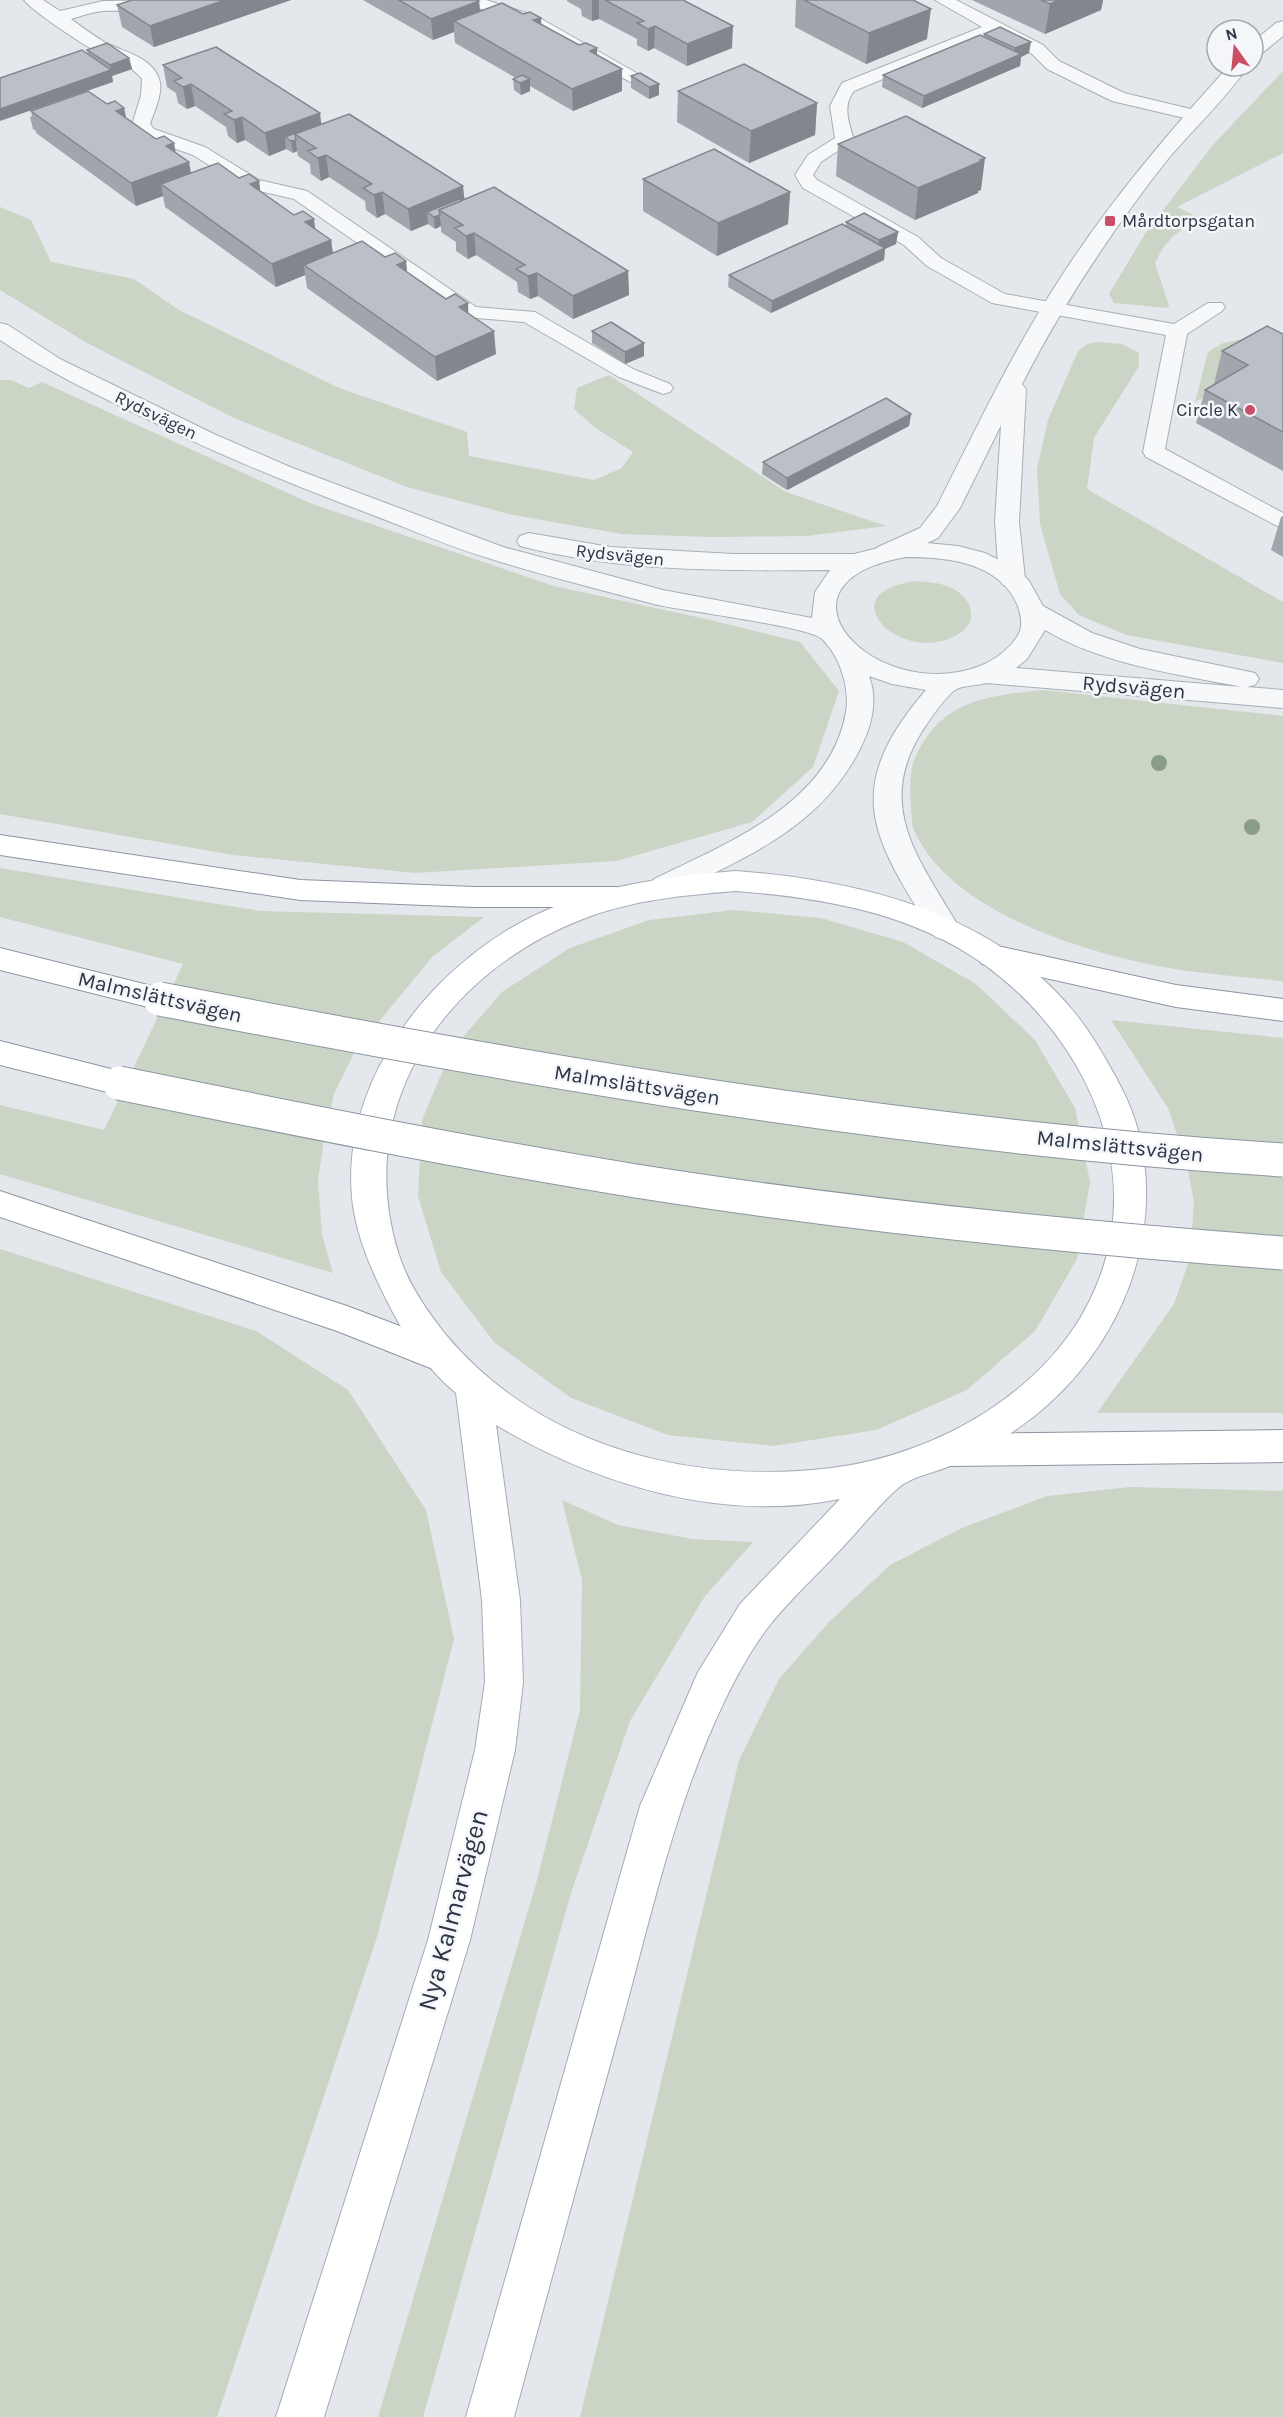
<svg xmlns="http://www.w3.org/2000/svg" width="1283" height="2417" font-family="Karla,sans-serif">
	<rect width="100%" height="100%" fill="#e4e7eb"/>
	<!-- green -->
	<path fill="#cad5c5" d="M1283,71V153L1177,207L1200,218C1177,232 1167,238 1155,263L1169,306L1167,308L1114,303L1109,294L1145,234L1212,146Z
		M0,207L31,220L51,262L134,279L179,310L339,388L467,432L469,456L594,480L622,468L633,452L597,429L574,409L577,388L609,375L786,492L886,526L807,536L710,537L622,534L513,515L407,487L234,418L87,343L0,290Z
		M1243,339L1272,346L1220,388L1195,402L1208,352L1223,343Z
		M1098,342L1122,344L1139,353V366L1094,438L1087,489L1283,602V663L1127,635L1079,615L1060,594L1040,524L1037,469L1048,420L1078,351L1087,344Z
		M0,380H11L29,388L42,382L312,504L554,586L706,619L800,642L839,691L813,767L752,822L616,861L415,873L233,855L0,814Z
		M918,581C929,582 940,583 950,587C972,597 981,622 957,635C901,667 825,591 918,581Z
		M1043,690L1283,716V981C1235,976 1185,973 1139,962C1064,945 947,906 914,830C911,824 912,815 911,808C910,794 909,771 915,758C941,700 985,696 1043,690Z
		M0,868L260,911L484,917L432,957L355,1051L334,1094L324,1138L318,1181L322,1235L333,1273L0,1174V1105L104,1130L183,964L0,917Z
		M734,910L821,918L903,942L976,984L1035,1040L1075,1108L1090,1182L1077,1259L1035,1331L967,1390L876,1430L773,1446L668,1435L571,1398L494,1342L441,1272L418,1196L422,1120L451,1051L502,992L570,948L649,920Z
		M1111,1020L1283,1038V1413H1097L1174,1304L1190,1258L1194,1202L1186,1160L1168,1108Z
		M0,1249L256,1331L348,1390L426,1510L454,1639L377,1937L217,2417H0Z
		M1131,1487L1283,1491V2417H580L739,1760L779,1679L830,1621L890,1565L962,1528L1047,1496Z
		M562,1500L618,1525L692,1539L753,1542L705,1596L630,1721L571,1893L423,2417H378L536,1884L580,1710L582,1580Z"/>
	<g fill="none" stroke-linecap="round" stroke-linejoin="round">
		<!-- service casing -->
		<g stroke="#a9aeb5" stroke-width="2">
			<path id="service" d="M24,0H43L60,11L103,1L182,0C169,17 123,9 103,11C92,12 81,16 71,19C82,27 94,36 106,43C122,51 152,57 159,79C164,91 154,112 150,124L154,129L205,147L259,180L307,191L476,307L535,312L633,369L670,384L673,388L670,392L663,394L619,377L524,322L464,317L294,199L246,188L193,155L142,137L132,125L141,95L142,79C130,64 113,58 96,51C83,45 31,10 24,0Z
				M462,0H486L536,16L649,80L646,84H634L524,24L464,3Z
				M935,0H956L1043,45L1059,61L1124,93L1199,111L1202,115L1193,120L1112,101L1047,69L1031,53L994,33L854,91C842,106 849,123 854,140L821,162L813,175L817,180L918,237L941,258L1005,294L1174,324L1208,303H1222L1225,307L1222,311L1187,334L1165,449L1283,513V529L1146,457L1143,452L1166,335L992,303L927,266L904,245L803,188L795,175L808,155L835,138L830,106L842,83L982,27Z"/>
		</g>
		<!-- minor casing -->
		<g stroke="#a9aeb5" stroke-width="2">
			<path id="minor" d="M1283,21V36L1260,55L1253,57V42L1276,23Z
				M1229,66H1248C1226,99 1194,128 1168,159C1112,230 1063,304 1022,384L1026,389L1019,522L1025,579L1021,585L1012,587L1003,585L999,579L995,522L1001,425L960,508L938,538L896,557L887,560L878,557L875,552L878,547L920,528L937,506C976,429 1013,350 1061,277C1110,201 1168,133 1229,66Z"/>
		</g>
		<!-- tertiary casing -->
		<g stroke="#a9aeb5" stroke-width="2">
			<path id="tertiary" d="M0,323L8,325L60,359L214,434L290,467L503,547L663,590L812,618L815,592L830,570C727,571 621,572 520,546L517,541L520,536L529,533L610,547L733,554H854L906,541L958,546L985,553L1017,569L1029,581L1043,606L1092,633L1140,649L1255,673L1259,679L1255,685L1247,687L1283,690V708L986,683C977,686 962,685 955,690C945,697 928,722 921,733C874,809 922,863 960,929L955,937L945,940L935,937C872,837 840,790 926,690L892,684L869,676C878,700 872,725 861,747C821,827 750,855 674,893L664,896L654,893L649,886L654,879C727,843 830,804 846,712C850,688 840,656 822,639C808,626 682,611 654,604C598,589 542,575 488,558C451,547 414,531 378,517C301,488 225,458 151,421C99,396 48,372 0,340ZM906,557C946,557 999,562 1017,604C1020,612 1023,622 1020,631C1013,647 995,660 980,666C875,706 758,583 906,557ZM1045,630C1104,665 1177,674 1242,687L1016,668L1027,659Z"/>
		</g>
		<!-- primary casing -->
		<g stroke="#a4acb7" stroke-width="2">
			<path id="primary" d="M736,871C871,881 1020,919 1096,1043C1113,1071 1131,1101 1139,1134C1167,1248 1110,1367 1014,1431C995,1444 974,1456 952,1465C935,1473 911,1476 897,1489C877,1507 860,1529 842,1548C817,1575 788,1601 766,1630C751,1650 736,1677 725,1700C678,1797 654,1903 626,2007C588,2144 551,2280 514,2417H466L640,1806L698,1672L740,1604L840,1499C722,1523 597,1485 496,1425L520,1600L523,1682L515,1750L470,1940L324,2417H276L428,1940L475,1750L485,1682L482,1600L456,1393C426,1368 403,1334 386,1299C371,1269 358,1239 353,1206C338,1095 415,987 506,931C574,889 657,877 736,871ZM736,891C823,898 909,912 982,963C1084,1035 1148,1168 1095,1289C1052,1390 937,1455 831,1468C690,1485 540,1447 446,1335C427,1311 408,1284 399,1255C351,1106 445,972 583,919C632,900 684,895 736,891Z"/>
		</g>
		<!-- motorway casing -->
		<g stroke="#8c95a2" stroke-width="2">
			<path id="motorway" d="M0,835L300,880L474,887H616L626,890L631,897L626,904L616,907H474L300,900L0,855Z
				M993,945L1176,985L1283,999V1021L1176,1007L982,964L978,956L982,948Z
				M0,948L160,988L171,991L175,999L171,1007L160,1010L0,970Z
				M0,1041L119,1071L130,1074L135,1083L130,1092L119,1095L0,1065Z
				M0,1191L347,1306L455,1347L460,1358L455,1369L443,1373L337,1331L0,1217Z
				M1283,1430V1462L949,1466L936,1461L931,1450L936,1439L949,1434Z"/>
		</g>
		<!-- service -->
		<use href="#service" fill="#f7f8fa" fill-rule="evenodd"/>
		<!-- minor -->
		<use href="#minor" fill="#f7f8fa" fill-rule="evenodd"/>
		<!-- tertiary -->
		<use href="#tertiary" fill="#f7f8fa" fill-rule="evenodd"/>
		<!-- primary -->
		<use href="#primary" fill="#fff" fill-rule="evenodd"/>
		<!-- motorway -->
		<use href="#motorway" fill="#fff" fill-rule="evenodd"/>
		<!-- motorway-bridge casing -->
		<g stroke="#8c95a2" stroke-width="35" stroke-linecap="butt">
			<path id="motorway-bridge" d="M160,999C531,1071 905,1136 1283,1160
				M119,1083C291,1118 463,1153 636,1181C851,1215 1067,1237 1283,1253"/>
		</g>
		<!-- motorway-bridge -->
		<use href="#motorway-bridge" stroke="#fff" stroke-width="33"/>
	</g>
	<!-- trees -->
	<g fill="#8a9c8a">
		<circle cx="1159" cy="763" r="8"/>
		<circle cx="1252" cy="827" r="8"/>
	</g>
	<!-- wall -->
	<path fill="#a1a5ac" d="M291,0L154,47L122,27L117,5Z
		M363,0H477L479,1L480,11L523,14L541,18V25L597,56L622,91L573,111L530,86V91L521,95L514,90L513,79L516,78L455,43L454,32L433,40Z
		M567,0H683L732,48L687,66L654,48L648,51L637,45V39L599,19L592,21L582,16L581,9L567,1Z
		M796,0H913L927,39L866,64L795,27Z
		M972,0H1103L1101,10L1045,34Z
		M984,34L1029,53L1021,57L1020,66L922,108L882,87L883,75L984,37Z
		M87,50L129,58L132,69L112,76L113,82L88,55Z
		M163,65L321,124L464,199L628,271L629,295L573,319L538,296L530,299L518,292L517,282L476,255L468,259L456,251V242L441,232V226L435,229L428,224L411,231L385,214L377,218L366,210L365,201L329,177L321,181L311,174L310,164L298,156L297,151L293,153L286,149L269,156L245,140L237,143L228,136L226,127L195,106L187,109L178,103L176,93L167,87Z
		M640,73L659,95L649,99L631,88V76Z
		M678,91L817,103L815,135L749,163L677,122Z
		M31,111L127,118L176,153L191,173L239,178L259,181L260,192L331,240L333,253L385,257L406,261L407,272L468,313L496,354L437,381L307,288L305,275L276,287L165,207L163,196L136,206L36,133V131L33,129L30,117L32,116Z
		M838,144L981,190L978,191V193L915,220L836,176Z
		M643,179L790,192L788,224L717,256L643,211Z
		M846,222L898,232L896,244L885,249L884,260L771,313L728,287L729,275L846,226Z
		M592,331L644,343V356L625,364L592,343Z
		M1283,334V471L1196,423L1205,390L1214,384L1222,351Z
		M911,414L909,426L787,490L762,474L763,462Z
		M1283,516V557L1271,550L1281,517Z"/>
	<!-- shaded-wall -->
	<path fill="#83868c" d="M225,0H291L154,47L150,26Z
		M592,0H599V19L592,21Z
		M1059,0H1103L1101,10L1045,34L1050,4Z
		M479,1L481,23L454,21V32L433,40L431,19Z
		M931,9L927,39L866,64L869,33Z
		M541,18L542,39L533,20Z
		M655,26L654,48L648,51V29Z
		M733,26L732,48L687,66V44Z
		M1031,42L1029,53L1021,57L1020,66L922,108L924,96L1014,57L1015,48Z
		M597,48V70L590,51Z
		M129,58L132,69L112,76L110,65Z
		M622,69V91L573,111L572,89Z
		M111,70L113,82L0,121V109Z
		M530,79V91L521,95L520,83Z
		M191,84L195,106L187,109L183,87Z
		M659,84V95L649,99V87Z
		M817,103L815,135L749,163L751,131Z
		M124,108L129,130L116,111Z
		M320,113L322,130L295,134L297,151L293,153L291,141L285,137L286,149L269,156L265,133Z
		M242,117L245,140L237,143L234,120Z
		M174,143L178,165L166,146Z
		M326,155L329,177L321,181L318,158Z
		M985,158L981,190L978,191V193L915,220L918,188Z
		M189,162L193,184H161L163,196L136,206L131,183Z
		M259,181L262,204L250,184Z
		M463,186L465,204L439,210L441,226L435,229L434,217L427,212L428,224L411,231L408,209Z
		M382,192L385,214L377,218L374,195Z
		M790,192L788,224L717,256L718,223Z
		M314,219L317,242L305,222Z
		M898,232L896,244L885,249L884,260L771,313L772,301L878,252L879,240Z
		M474,233L476,255L468,259L466,236Z
		M331,240L334,263L304,265L305,275L276,287L272,264Z
		M406,261L408,284L397,265Z
		M628,271L629,295L573,319V296Z
		M537,273L538,296L530,299L528,276Z
		M468,303L469,326L459,307Z
		M494,331L496,354L437,381L435,357Z
		M644,343V356L625,364V352Z
		M911,414L909,426L787,490V478Z"/>
	<!-- building -->
	<path fill="#bbc0c8" stroke="#83868c" stroke-width="1.5" d="M132,0H225L150,26L117,5Z
		M399,0H477L479,1L431,19Z
		M605,0H683L733,26L687,44L655,26L648,29L637,23L644,21Z
		M804,0H913L931,9L869,33Z
		M1041,0H1059L1050,4Z
		M502,3L523,14L530,12L541,18L533,20L579,45L586,43L597,48L590,51L622,69L572,89L454,21Z
		M1000,27L1031,42L1015,48L984,34Z
		M980,35L1021,54L924,96L883,75Z
		M107,43L129,58L110,65L87,50Z
		M216,47L320,113L265,133L242,117L234,120L224,114L232,111L191,84L183,87L174,81L182,78L163,65Z
		M82,50L111,70L0,109V78Z
		M744,64L817,103L751,131L678,91Z
		M640,73L659,84L649,87L631,76Z
		M522,75L530,79L520,83L513,79Z
		M88,91L107,104L115,101L124,108L116,111L156,139L164,136L174,143L166,146L189,162L131,183L31,111Z
		M349,114L463,186L408,209L382,192L374,195L363,188L372,184L326,155L318,158L308,151L316,148L295,134Z
		M906,116L985,158L980,160L982,161L918,188L838,144Z
		M316,125L317,126L295,134L296,140L291,141L285,137Z
		M714,149L790,192L718,223L643,179Z
		M218,163L239,178L249,174L259,181L250,184L294,215L303,211L314,219L305,222L331,240L272,264L161,184Z
		M494,187L628,271L573,296L537,273L528,276L516,269L525,265L474,233L466,236L455,228L463,225L439,210Z
		M459,199L461,201L439,210L440,215L434,217L427,212Z
		M864,213L898,232L879,240L846,222Z
		M842,224L885,248L772,301L729,275Z
		M362,241L385,257L395,253L406,261L397,265L446,299L455,294L468,303L459,307L494,331L435,357L304,265Z
		M611,322L644,343L625,352L592,331Z
		M1267,326L1283,334V432L1205,390L1248,365L1222,351Z
		M886,398L911,414L787,478L763,462Z"/>
	<!-- markers -->
	<g fill="#ca4f64" stroke="#f4f6f9" stroke-width="2">
		<rect x="1104" y="215" width="12" height="12" rx="3"/>
		<circle cx="1250" cy="410" r="6"/>
	</g>
	<g text-anchor="middle" dominant-baseline="central" stroke-width="5" stroke-linejoin="round" paint-order="stroke">
		<!-- far-poi labels -->
		<g font-size="18" fill="#2c3543" stroke="#f4f6f9" text-anchor="start">
			<text x="1122" y="221">Mårdtorpsgatan</text>
			<text x="1238" y="410" text-anchor="end">Circle K</text>
		</g>
		<!-- far-street labels -->
		<g font-size="18" fill="#2c3543" stroke="#f4f6f9">
			<text transform="translate(156 415) rotate(26)">Rydsvägen</text>
			<text transform="translate(620 555) rotate(6)">Rydsvägen</text>
		</g>
		<!-- street labels -->
		<g font-size="21" fill="#2c3543" stroke="#f4f6f9">
			<text transform="translate(1134 687) rotate(5)">Rydsvägen</text>
			<text transform="translate(160 997) rotate(13)">Malmslättsvägen</text>
			<text transform="translate(637 1085) rotate(9)">Malmslättsvägen</text>
			<text transform="translate(1120 1146) rotate(6)">Malmslättsvägen</text>
		</g>
		<!-- near-street labels -->
		<g font-size="26" fill="#2c3543" stroke="#f4f6f9">
			<text transform="translate(453 1910) rotate(-75)">Nya Kalmarvägen</text>
		</g>
	</g>
	<!-- north arrow -->
	<g transform="translate(1235 48) rotate(345)"><circle r="28" fill="#f4f6f9" stroke="#a4a9b0" stroke-width="1.5"/>
	<path d="M0-4.5L10 22L0 15L-10 22Z" fill="#ca4f64"/>
	<text y="-9" font-size="16" font-weight="bold" text-anchor="middle" fill="#2c3543">N</text>
	</g>
</svg>
